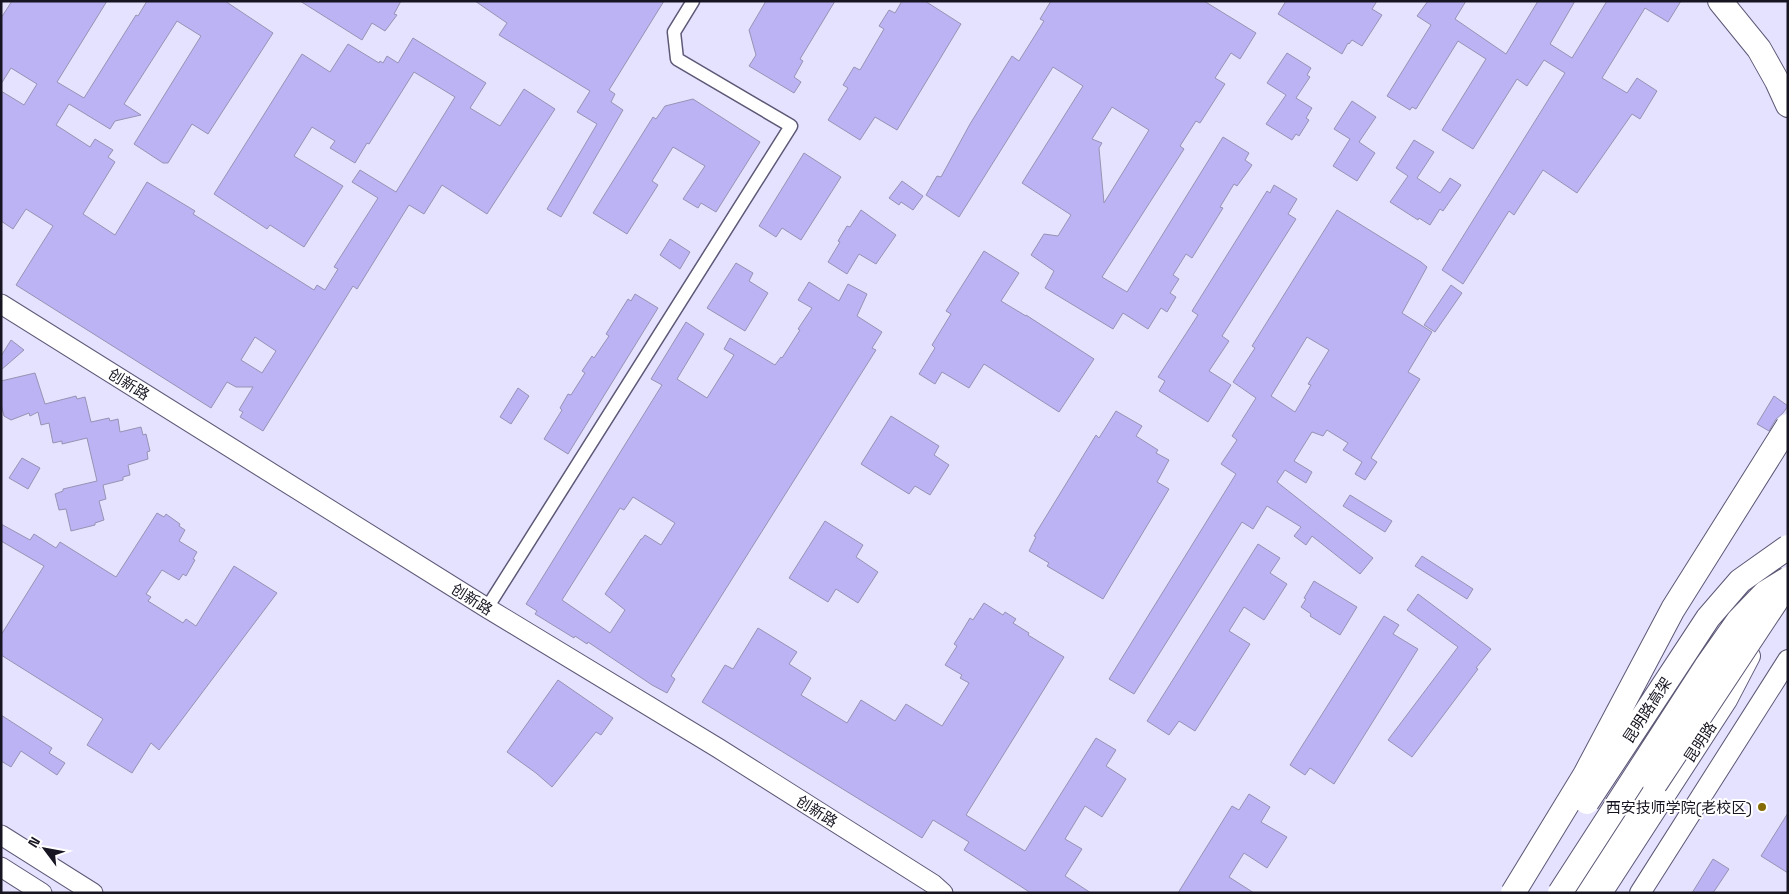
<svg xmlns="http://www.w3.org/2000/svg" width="1789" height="894" font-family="'Space Grotesk','Noto Sans SC',sans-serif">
	<rect width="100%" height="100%" fill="#e5e2ff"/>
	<!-- building -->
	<path fill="#bbb3f3" stroke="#9693b4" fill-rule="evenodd" d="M12,1H107L57,82L84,98L136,15L138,16L147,1H225L273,33L208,134L192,124L168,163H163L134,144L201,36L177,21L124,104L141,115L115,121L110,129L69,104L56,125L90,147L95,139L113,150L108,157L115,162L83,214L115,235L147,182L195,211L193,214L314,290L317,285L325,290L338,269L334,267L378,198L352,182L360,170L396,192L455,97L414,72L369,144L367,143L355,163L330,148L335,141L312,127L294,156L343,186L304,247L270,225L267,229L214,194L302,54L330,72L348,44L379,63L380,61L383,63L387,56L398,63L413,38L486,83L470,108L500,126L524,89L555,109L487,214L442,185L424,214L409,205L357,289L353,286L263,431L240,417L243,412L239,410L253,387H236L227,382L211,408L16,285L53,226L26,209L13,229L1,221V91L24,105L37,84L11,68L1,84V18ZM255,337L276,351L262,373L241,360Z
		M300,1H401L394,14L397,15L385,31L372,23L362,40Z
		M475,1H664L609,90L615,94L611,102L623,110L561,217L547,209L597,124L577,112L590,91L499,35L507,23Z
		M766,1H835L800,59L803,61L794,77L801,82L794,93L749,66L756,55L749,30Z
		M902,1H925L961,24L897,130L875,117L860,140L828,120L848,88L843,85L854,67L860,70L884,29L879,26L889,10L895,13Z
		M1051,1H1204L1256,33L1240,59L1231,53L1215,78L1225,84L1200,123L1196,121L1180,146L1184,149L1102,277L1127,292L1223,137L1249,153L1245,160L1252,165L1248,171L1237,186L1234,184L1220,207L1223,208L1192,258L1186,254L1173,275L1179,279L1170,293L1176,297L1167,312L1161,308L1148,329L1123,313L1113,329L1045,288L1054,271L1031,255L1044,234L1058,236L1071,215L1022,183L1083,86L1053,67L959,217L926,195L937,176L941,177L970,124L1012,56L1019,61L1044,21L1040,19ZM1112,107L1149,130L1104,203L1099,148L1102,143L1092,139Z
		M1286,1H1377L1372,9L1382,15L1362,46L1352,40L1349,44L1348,43L1342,54L1278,14Z
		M1428,1H1466L1455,19L1506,54L1538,1H1575L1550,44L1572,58L1607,1H1681L1668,22L1645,8L1602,78L1627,93L1637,78L1657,91L1640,119L1632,114L1577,193L1543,170L1514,215L1509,211L1463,284L1442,270L1565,73L1544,60L1527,86L1517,79L1473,149L1442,130L1486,59L1458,41L1416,109L1412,107L1410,110L1387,96L1431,25L1417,16Z
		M1287,53L1311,68L1307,75L1310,77L1296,98L1312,108L1306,118L1309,120L1299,136L1296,134L1292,140L1266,124L1286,95L1267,83Z
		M693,99L760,142L716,212L701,203L698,208L683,199L705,166L673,147L652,181L658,185L627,234L593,213L653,117L656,119L665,106Z
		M1352,101L1376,117L1359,142L1375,153L1357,181L1333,166L1350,139L1334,129Z
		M1414,140L1434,152L1417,178L1440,193L1450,178L1461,185L1443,211L1440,209L1430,225L1419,218L1418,220L1390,202L1408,176L1396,168Z
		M804,153L841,177L801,240L782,228L776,237L759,226Z
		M902,181L923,196L913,210L901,202L899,205L889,198Z
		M1274,185L1297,199L1288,214L1296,219L1222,336L1229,341L1209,371L1231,385L1208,422L1159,391L1165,381L1158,377L1198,315L1192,311L1267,191L1270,193Z
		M861,210L896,235L876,264L859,254L847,274L828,262L840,242L838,241L847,226L850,227Z
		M1337,210L1421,262L1427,267L1402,313L1432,332L1408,372L1420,379L1371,458L1377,462L1365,480L1355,474L1362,462L1343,450L1348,443L1327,430L1323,436L1312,432L1294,461L1312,472L1306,483L1285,470L1277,482L1373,558L1360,574L1312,536L1306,545L1294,536L1301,527L1267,506L1253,529L1242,522L1134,694L1109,679L1236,474L1221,464L1237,440L1232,436L1256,398L1233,382L1255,348L1252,346ZM1307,337L1329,350L1308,384L1311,385L1295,412L1271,396Z
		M670,239L690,252L680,269L660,255Z
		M984,251L1019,273L1001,301L1026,316V315L1094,359L1059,412L984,364L969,388L942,372L935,384L919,374L935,348L932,345L951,314L946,311Z
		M736,263L753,273L749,281L768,293L745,331L707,308Z
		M809,282L839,301L848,284L867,294L857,316L882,332L872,348L876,350L671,676L675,679L667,693L652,685L588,642L587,644L575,636L574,638L535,614L537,611L526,604L662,385L651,379L686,322L704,334L677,379L707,398L734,355L724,349L730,338L775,365L781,357L782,358L800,330L798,329L812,308L798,300ZM633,497L675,523L661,545L645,535L642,539H641L605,594L625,610L610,633L562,600L620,508L624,510Z
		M1451,285L1462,293L1435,332L1424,325Z
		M635,294L658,308L568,454L544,439L562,410L560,408L568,394L571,395L585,373L582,371L592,356L594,358L609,336L606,334L628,299L631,301Z
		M11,340L24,350L1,370V356Z
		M35,373L45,404L76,396L77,399L85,397L91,422L109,418L110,421L118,419L120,432L141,427L143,435L146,434L150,451L147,452L148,459L128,465L130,475L123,477V480L103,485L106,499L99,501L104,520L95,523V525L71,531L66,509L59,510L55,494L63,491V489L97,481L87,438L62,444V441L53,443L49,423L41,425L38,412L30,416L29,413L11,420L4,416L1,404V381Z
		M518,388L529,396L511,424L500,417Z
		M1774,396L1788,406L1783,413L1776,419L1769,431L1757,424Z
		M1116,411L1142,426L1136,436L1158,450L1156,453L1169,460L1157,482L1169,489L1103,599L1047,566L1049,563L1029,551L1036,537L1034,536L1096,435L1099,438Z
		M891,416L939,446L934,455L949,465L930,495L915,486L909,494L861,464Z
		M22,458L40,468L28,489L9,478Z
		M1350,495L1392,521L1385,532L1343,506Z
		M157,513L164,517L166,514L180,524L179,526L185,530L179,541L197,552L193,559L195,560L186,576L183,574L179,580L162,570L146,594L151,597L148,601L183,623L186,619L196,626L234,566L277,593L159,750L151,743L132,773L87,745L103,719L1,655V635L44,566L1,541V524L30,540L34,534L56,548L60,542L116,577Z
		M825,521L863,545L856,557L878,572L858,603L836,589L828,602L789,578Z
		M1258,544L1280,558L1270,573L1287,584L1264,620L1244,607L1229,631L1250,644L1195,731L1179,721L1169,735L1147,721Z
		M1422,556L1473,589L1467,599L1415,566Z
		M1314,581L1357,607L1340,635L1310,616L1311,614L1301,607L1306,599L1304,598Z
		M1418,594L1491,649L1476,668L1478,669L1412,757L1388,740L1458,647L1407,610Z
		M984,603L1003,615L1005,612L1016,619L1013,623L1029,633L1028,635L1064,657L966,815L1025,851L1096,738L1116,750L1106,766L1126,779L1102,817L1085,806L1065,839L1082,849L1065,876L1091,893H1031L964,850L969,842L933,820L922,838L702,702L725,665L733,669L758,628L797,652L789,664L811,678L801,695L847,723L861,700L895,721L906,704L942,726L969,683L960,678L962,675L945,665L957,646L954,644L961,633L970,618L973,620Z
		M1384,616L1399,625L1393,634L1418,649L1334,784L1310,768L1305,775L1290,765Z
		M558,680L613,718L601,735L596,732L552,787L536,773L507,752Z
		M1,715L52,748L49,753L65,763L57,775L21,751L11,767L1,761Z
		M1249,794L1270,807L1261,822L1287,837L1267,868L1244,853L1229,877L1254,893H1178L1232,806L1239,810Z
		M1788,813V873L1761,856Z
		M1713,859L1729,869L1713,893H1692Z"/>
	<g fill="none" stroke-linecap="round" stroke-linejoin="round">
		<!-- street casing -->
		<g stroke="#5c5876" stroke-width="15">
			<path id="street" d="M487,608L791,126L677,59L674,32L693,1"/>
		</g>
		<!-- secondary casing -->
		<g stroke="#5c5876" stroke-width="21">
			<path id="secondary" d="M1,304L487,608L718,748L933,884L943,893
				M1,835L93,893
				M1,867L42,893"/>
		</g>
		<!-- primary casing -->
		<g stroke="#5c5876" stroke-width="22">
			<path id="primary" d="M1602,893L1727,700L1750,656
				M1640,893L1788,660"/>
		</g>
		<!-- highway casing -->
		<g stroke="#5c5876" stroke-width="26">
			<path id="highway" d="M1720,1L1759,49L1777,81L1788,105
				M1586,893L1655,784"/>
		</g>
		<!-- street -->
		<use href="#street" stroke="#fff" stroke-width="12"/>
		<!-- secondary -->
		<use href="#secondary" stroke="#fff" stroke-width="19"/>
		<!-- primary -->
		<use href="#primary" stroke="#fff" stroke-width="20"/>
		<!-- highway -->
		<use href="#highway" stroke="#fff" stroke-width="24"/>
		<!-- highway-bridge casing -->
		<g stroke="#5c5876" stroke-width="26" stroke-linecap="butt">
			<path id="highway-bridge" d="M1655,784L1784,589
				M1587,802L1708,618L1740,581L1788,547
				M1513,893L1585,775L1673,609L1788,426
				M1560,893L1706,667L1739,620L1765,593L1788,579"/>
		</g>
		<!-- highway-bridge -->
		<use href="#highway-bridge" stroke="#fff" stroke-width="24"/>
	</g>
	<!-- markers -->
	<circle fill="#856a05" stroke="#fff" stroke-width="2" cx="1762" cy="807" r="5"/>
	<g text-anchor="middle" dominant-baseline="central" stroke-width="4" stroke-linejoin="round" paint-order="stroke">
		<!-- street labels -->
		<g font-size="15" fill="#161521" stroke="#fff">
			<text transform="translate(129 384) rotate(32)">创新路</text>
			<text transform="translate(472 599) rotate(32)">创新路</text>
			<text transform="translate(1647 710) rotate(-57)">昆明路高架</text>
			<text transform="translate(1700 742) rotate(-57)">昆明路</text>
			<text transform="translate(817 811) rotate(32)">创新路</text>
		</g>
		<!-- poi labels -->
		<g font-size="15" fill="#161521" stroke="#fff" text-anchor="end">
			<text x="1752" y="807">西安技师学院(老校区)</text>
		</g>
	</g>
	<!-- border -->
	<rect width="1789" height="894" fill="none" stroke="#161521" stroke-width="5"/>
	<!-- north arrow -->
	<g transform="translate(45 849) rotate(302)" stroke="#ffffff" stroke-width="4" paint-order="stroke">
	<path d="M0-4L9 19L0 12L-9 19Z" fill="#161521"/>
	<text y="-8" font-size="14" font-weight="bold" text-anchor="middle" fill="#161521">N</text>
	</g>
</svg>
